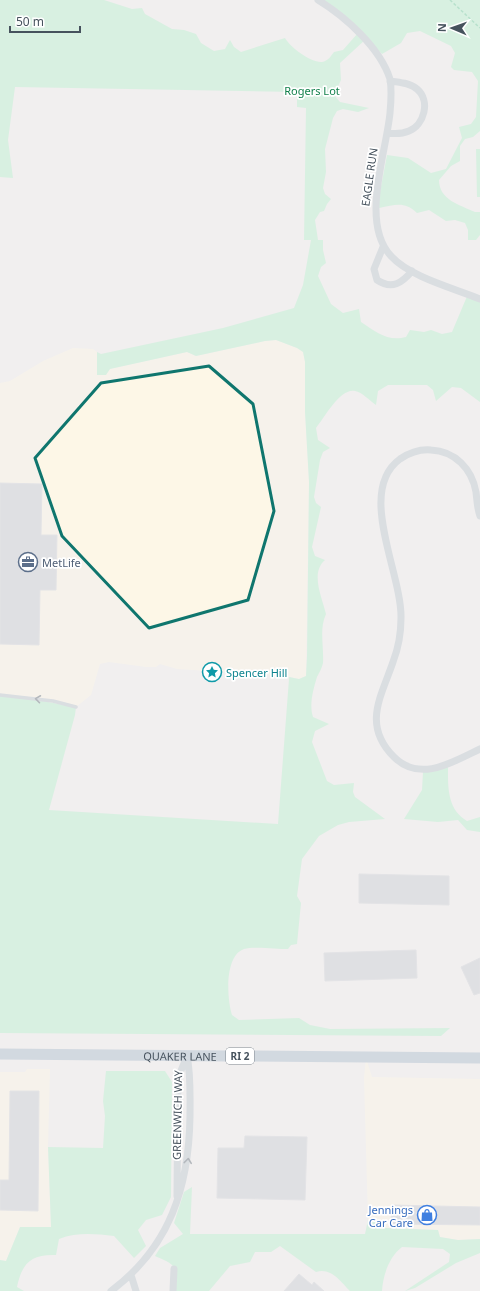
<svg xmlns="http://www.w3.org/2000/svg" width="480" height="1291" font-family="'Noto Sans',sans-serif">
	<rect width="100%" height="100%" fill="#f1efef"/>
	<!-- commercial -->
	<path fill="#fdf7e7" d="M276,340L297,348L303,352L305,362V412L309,482L306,676L299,679L286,676L177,669L160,664L156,667H146L109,662L100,664L91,695L76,707L0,695V383L10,381L43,361L73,348L93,349L97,352V375H105L110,369L187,352L196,356L265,341Z
		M366,1058L372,1077L480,1079V1239L458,1240L440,1237L438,1230L386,1228L377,1222L368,1220L364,1078Z
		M27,1069H50L48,1147L51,1227H20L6,1261L0,1260V1072H25Z"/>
	<!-- green -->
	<path fill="#bbf1d1" d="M0,0H104L132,9L142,8L145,14L172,29L184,30L196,34L201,43L214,51L225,49L230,40L234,47L241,52L285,38C290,47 311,63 322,62C328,61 331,56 334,52L343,50L358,33L318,0H480V131L473,137L465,139L460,146V161L451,166L439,180C439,200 460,205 475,212H480V235L476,240H468V230L465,223L455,220L446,221L429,210L417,213C404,201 396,205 379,208V197L387,155L408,158L431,173L446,169L462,138L459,127L471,124L476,117L478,81L472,72L454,70L451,67L455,53L451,46L420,31L407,33L401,43L382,54L366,39L340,63L341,80L334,95L340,102L369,108L358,112L343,109L337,111L333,118L325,149L326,172L323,188L325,194L331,199L327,204L324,211L320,212L315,220L318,240H323V250L326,263L321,267L318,276L331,304L343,313L359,309L361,322C376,332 388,342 406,337L410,330L424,332L431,330L442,334L452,332L468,294L480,297V402L461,388L452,387L436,401L433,390L427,385H388L378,391L376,405C370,401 362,392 355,391C340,388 325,417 316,428L318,440L330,448L323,452L320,460L314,497L316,503L321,507L312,547L315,556L325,560C310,573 322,597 326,614C319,629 324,646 323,663C322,668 319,673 317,677C313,690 309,705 313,717L329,724L315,731L312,742L327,781L334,785L354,783L353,792L355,797L385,819L349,822L338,825L319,836L302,859L297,896L301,903L297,944L291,945L288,949C277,949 254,946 244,949C224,956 227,999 232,1015L239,1020L299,1018L310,1025L330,1029L450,1028L441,1036L0,1033V695L15,696L76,707L75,715L49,810L278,824L289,679V677L299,679L306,676L307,656L309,482L305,412V362L303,352L297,348L276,340L265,341L196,356L187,352L110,369L106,375H97V352L101,354L223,328L294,308L303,285L311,240H304L306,108L297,107V92L15,87L8,140L13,178L0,177Z
		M476,149H480V197H477Z
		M448,767C448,787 447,809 467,821L480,817V832L467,830L458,820L438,822L404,819L422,790L423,772Z
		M106,1071H165L172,1082L171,1197L162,1215L146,1220L138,1230L146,1246L134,1258L114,1236C95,1234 77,1232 59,1239L56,1255C31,1254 22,1263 17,1287L24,1291H0V1260L6,1261L20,1227H51L48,1147L103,1148L105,1116L103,1101Z
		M192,1187L190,1234H365L368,1220L377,1222L384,1220L386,1228L438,1230L440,1237L458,1240L480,1239V1253L456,1263L415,1288L405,1291L449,1262L450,1254L443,1249L402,1247C389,1257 383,1275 382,1291H350C341,1282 331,1267 316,1272L280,1246L271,1252H255L250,1262L230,1266L209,1291H176C175,1266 179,1266 155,1256L160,1248L183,1234L174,1223L184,1192Z"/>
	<!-- building -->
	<path fill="#cbced4" stroke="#d2d5db" d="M0,483L42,484L41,535H57L56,590H40L39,645L0,644Z
		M359,874L449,876V905L359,903Z
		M416,950L417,978L325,981L324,953Z
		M480,958V993L474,995L461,967Z
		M10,1091H39L38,1211L0,1210V1180H9Z
		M245,1136L307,1137L305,1200L217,1198L218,1148H244Z
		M392,1205L480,1207V1225L391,1224Z
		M299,1274L312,1285L314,1282L324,1291H284Z"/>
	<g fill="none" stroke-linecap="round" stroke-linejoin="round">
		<!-- path -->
		<path stroke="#72d0a3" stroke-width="1.5" stroke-dasharray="3 2" stroke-linecap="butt" d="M450,0L480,28"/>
		<!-- lane -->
		<path stroke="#bfc9d1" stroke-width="3.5" d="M0,695L53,701L76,707"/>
		<!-- street -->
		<path stroke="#bfc9d1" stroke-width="7" d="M318,0C346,17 380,48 390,79C392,90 391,102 390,113C386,154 360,223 391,256C410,277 453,288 480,299
			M387,133C394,134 402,134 409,131C424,125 431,101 417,89C410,83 399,82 390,81
			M383,247L374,269L377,280C392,290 402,283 412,271
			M480,516C477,508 477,500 476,492C472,469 455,451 431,450C420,449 409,453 400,459C356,491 402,573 401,618C401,632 398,649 393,662C381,697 362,725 394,757C420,783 453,762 480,749
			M177,1196L178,1078L187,1056
			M131,1275L136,1291
			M111,1291C170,1247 189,1187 190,1116C190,1095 191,1076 187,1055
			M173,1291L174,1269"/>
		<!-- primary -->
		<path stroke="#adbecf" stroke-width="11" id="s1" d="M0,1054L480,1058"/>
	</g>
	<!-- one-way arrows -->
	<defs><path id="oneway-chevron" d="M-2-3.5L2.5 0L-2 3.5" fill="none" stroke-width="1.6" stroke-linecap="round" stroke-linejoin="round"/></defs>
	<g stroke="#6a7680">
		<use href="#oneway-chevron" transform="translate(38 699) rotate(-172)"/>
		<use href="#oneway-chevron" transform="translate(188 1161) rotate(-83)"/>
	</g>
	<!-- marked area -->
	<path d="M0 0H480V1291H0ZM209,366L253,404L274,511L248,600L149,628L62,536L35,458L101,383Z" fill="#f1efef" fill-opacity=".55" fill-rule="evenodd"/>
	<path fill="none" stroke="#0f766e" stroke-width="3" stroke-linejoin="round" d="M209,366L253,404L274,511L248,600L149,628L62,536L35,458L101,383Z"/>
	<!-- icons -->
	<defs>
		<g id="office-ring" transform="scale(1)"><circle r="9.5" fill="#fff" stroke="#5c6f8a" stroke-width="1.5"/><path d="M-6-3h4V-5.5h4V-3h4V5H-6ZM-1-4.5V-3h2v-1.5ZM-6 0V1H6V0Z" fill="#5c6f8a"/></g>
		<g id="sight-ring" transform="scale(1)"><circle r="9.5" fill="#fff" stroke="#0f9aa8" stroke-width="1.5"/><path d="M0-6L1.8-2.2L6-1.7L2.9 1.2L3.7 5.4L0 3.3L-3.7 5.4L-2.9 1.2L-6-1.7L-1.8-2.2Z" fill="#0f9aa8"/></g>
		<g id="shop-ring" transform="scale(1)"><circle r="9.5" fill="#fff" stroke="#3f7fe0" stroke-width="1.5"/><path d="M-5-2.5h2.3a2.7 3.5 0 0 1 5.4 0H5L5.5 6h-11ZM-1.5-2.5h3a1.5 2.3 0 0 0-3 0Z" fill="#3f7fe0"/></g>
	</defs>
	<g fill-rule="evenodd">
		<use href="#office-ring" x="28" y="562"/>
		<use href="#sight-ring" x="212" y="672"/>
		<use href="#shop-ring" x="427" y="1215"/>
	</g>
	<g text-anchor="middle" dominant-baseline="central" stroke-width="3.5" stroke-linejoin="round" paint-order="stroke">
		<!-- shield labels -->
		<rect fill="#fff" stroke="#7e868e" stroke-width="1" x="226" y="1048" width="28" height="16" rx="3"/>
		<g font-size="10" font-weight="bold" fill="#46525d">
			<text x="240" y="1056">RI 2</text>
		</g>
		<!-- park labels -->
		<g font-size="11" fill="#14814c" stroke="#fff">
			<text x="312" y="90">Rogers Lot</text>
		</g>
		<!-- street labels -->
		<g font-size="11" fill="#46525d" stroke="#fff">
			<text transform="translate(369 177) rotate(-82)">EAGLE RUN</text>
			<text stroke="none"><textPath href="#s1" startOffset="180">QUAKER LANE</textPath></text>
			<text transform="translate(177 1115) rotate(-89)">GREENWICH WAY</text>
		</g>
		<!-- service labels -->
		<g font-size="11" fill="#4e5e75" stroke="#fff" text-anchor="start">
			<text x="42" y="562">MetLife</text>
		</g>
		<!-- culture labels -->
		<g font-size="11" fill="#0d838f" stroke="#fff" text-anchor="start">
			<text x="226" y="672">Spencer Hill</text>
		</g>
		<!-- shop labels -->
		<g font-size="11" fill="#366cbe" stroke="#fff" text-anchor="end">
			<text x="413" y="1209">Jennings<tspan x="413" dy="13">Car Care</tspan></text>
		</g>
	</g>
	<!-- north arrow -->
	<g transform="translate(452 28) rotate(272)" stroke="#ffffff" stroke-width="3" paint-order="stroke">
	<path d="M0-3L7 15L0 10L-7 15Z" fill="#46525d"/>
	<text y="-6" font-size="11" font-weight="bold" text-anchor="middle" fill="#46525d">N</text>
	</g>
	<!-- scale -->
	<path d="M10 26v6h70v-6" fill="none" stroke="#46525d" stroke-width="2"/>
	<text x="16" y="26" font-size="12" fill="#46525d" stroke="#ffffff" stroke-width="3" paint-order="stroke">50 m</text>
</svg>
